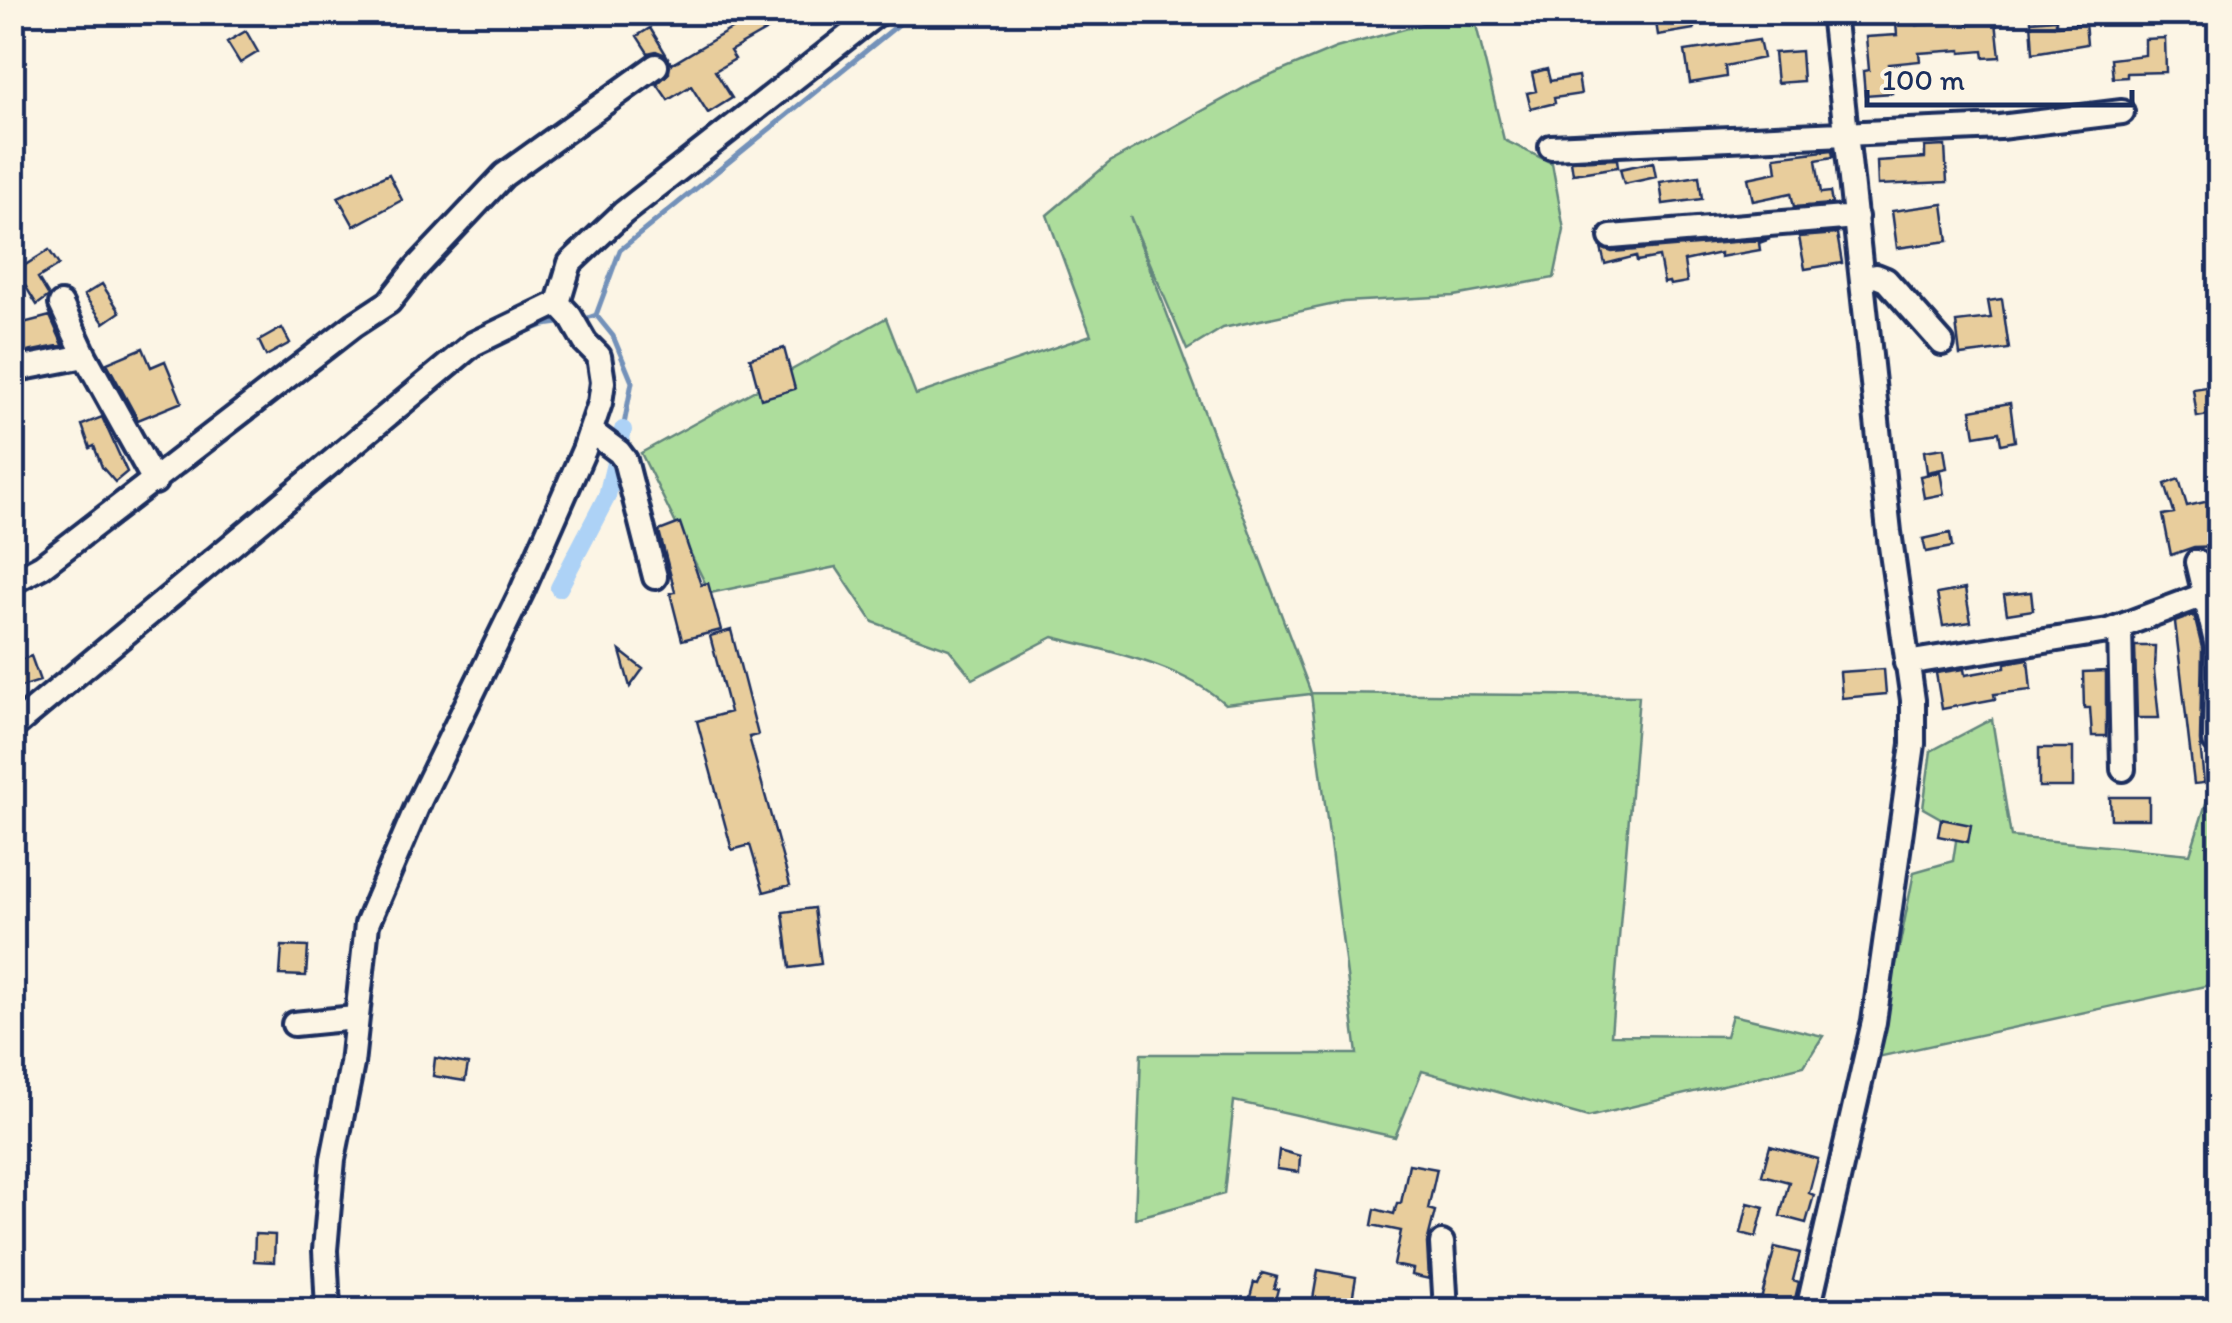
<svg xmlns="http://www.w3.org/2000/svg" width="2232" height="1323" font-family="Itim,sans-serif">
	<rect width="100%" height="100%" fill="#fcf5e5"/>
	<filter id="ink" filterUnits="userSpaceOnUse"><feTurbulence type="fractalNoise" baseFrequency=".01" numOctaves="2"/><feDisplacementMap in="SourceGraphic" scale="20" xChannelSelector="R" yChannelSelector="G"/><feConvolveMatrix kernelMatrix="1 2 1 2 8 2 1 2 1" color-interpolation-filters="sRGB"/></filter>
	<g filter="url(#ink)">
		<!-- green -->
		<path fill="#addd9c" stroke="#64867d" stroke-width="2.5" d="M1426,23L1476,25L1504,140L1552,163L1564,230L1554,278L1454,296L1344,302L1223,328L1187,350L1130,216L1311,693L1639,696L1611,1035L1726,1036L1732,1015L1823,1036L1804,1066L1588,1117L1422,1071L1395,1137L1234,1101L1224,1194L1135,1218L1141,1054H1357L1311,694L1225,704C1180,664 1110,652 1053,637L973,679L949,649L873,622L836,567L710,593L641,453L886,318L916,395L1091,335L1047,215L1110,162L1253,83L1336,48Z
			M1992,719L2011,837L2190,854L2219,762V983L1878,1057L1914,872L1953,861L1958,828L1923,808L1931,751Z"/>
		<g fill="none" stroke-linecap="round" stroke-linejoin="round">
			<!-- stream -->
			<path stroke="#7391b9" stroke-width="5" d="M582,320L596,315
				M510,338L544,325L566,322
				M623,430L632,382L613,336L596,315L620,250L914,12"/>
			<!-- canal -->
			<path stroke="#add2f6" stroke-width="18" d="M559,588L607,496L623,430"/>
		</g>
		<!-- building -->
		<path fill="#e8cd9c" stroke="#1b2f5e" stroke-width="2.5" d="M760,12H764L772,27L730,51L735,59L715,71L732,98L708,113L691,86L668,100L657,84L669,73V60L672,64Z
			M1692,12L1694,29L1658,35L1655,16Z
			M2056,19V26L2085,23L2087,44L2033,53L2031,21Z
			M1968,20V25L1996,22L2000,57L1984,58L1983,51L1961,53V50L1919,53L1920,61L1889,64L1892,93L1865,95L1863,71L1869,70L1866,37L1897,35L1896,23L1917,21V25Z
			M650,28L658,41L667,56L656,51L648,53L637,36Z
			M246,31L258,52L240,63L227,42Z
			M2165,38L2166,72L2127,73V77L2113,78L2111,59L2145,55V39Z
			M1759,40L1763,58L1725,66L1726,77L1690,83L1685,51Z
			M1801,51L1803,81L1777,83L1774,53Z
			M1547,69L1550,81L1578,76L1581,94L1554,98L1555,103L1531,109L1527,93L1536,91L1532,73Z
			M1945,146L1947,182L1878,185L1877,161L1925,158V147Z
			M1832,150L1833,157L1816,160L1821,193L1830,192L1832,204L1794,207L1791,193L1753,201L1748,178L1777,172L1775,157Z
			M1617,159L1618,167L1573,174L1571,161Z
			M1653,162L1656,177L1624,184L1620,169Z
			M389,174L402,200L354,226L338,197Z
			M1699,176L1702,199L1663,204L1660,182Z
			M1943,204L1948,241L1897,248L1892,211Z
			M1837,234L1842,263L1805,269L1799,237Z
			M1770,239L1759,243L1760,250L1720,257V253L1684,261L1687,282L1670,285L1669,282L1664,283L1659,257L1637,261L1636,256L1605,264L1601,248L1612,252Z
			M49,250L59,265L38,278L49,296L37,305L16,271Z
			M102,284L120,312L104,323L84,295Z
			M2002,299L2009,349L1960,355L1956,322L1991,318L1988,301Z
			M50,316L63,345L12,355V326Z
			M282,328L290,343L266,356L259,341Z
			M143,348L151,367L165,361L182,402L138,420L107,363Z
			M784,348L795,389L761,399L750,358Z
			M2220,385V413L2197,417L2193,389Z
			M2010,403L2015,441L2001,444L1999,432L1975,436L1971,410Z
			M102,417L127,472L115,482L102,467L94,446L90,448L82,425Z
			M1944,448L1947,468L1927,472L1924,451Z
			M1940,472L1944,494L1924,498L1920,476Z
			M2179,479L2187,506L2214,500L2220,546L2194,547L2171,555L2163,515L2174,513L2165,484Z
			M680,523L701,585L708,583L721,630L682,640L670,593L675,592L659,531Z
			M1950,533L1952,547L1926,552L1923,539Z
			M1965,589L1971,622L1943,626L1937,594Z
			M2031,592L2033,610L2007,614L2004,595Z
			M2194,615L2202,648L2200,741L2204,783L2194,784L2175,622Z
			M731,630L758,735L749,737L790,885L764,892L750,845L732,850L697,721L730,712L710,636Z
			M2135,646H2155L2154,671L2159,718H2137Z
			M620,651L643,669L630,687Z
			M31,656L40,681L18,688L12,663Z
			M2028,659L2031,690L1994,694L1995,699L1942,709L1936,673L1964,669L1965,675L2005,668V663Z
			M1884,669L1886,694L1842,698L1840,672Z
			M2106,671V736H2092L2090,708H2084L2083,672Z
			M2039,748H2073V787H2039Z
			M2110,797H2149V819H2111Z
			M1941,819L1971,825L1968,842L1938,836Z
			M814,908L821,964L790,968L783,912Z
			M282,946L308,947L306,976L280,975Z
			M435,1058L468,1064L465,1081L433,1076Z
			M1770,1146L1818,1159L1809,1193L1814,1195L1806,1223L1780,1216L1789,1182L1762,1175Z
			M1279,1150L1300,1156L1299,1172L1277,1169Z
			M1409,1164L1437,1169L1428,1209L1435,1211L1427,1243L1429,1279L1412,1275L1413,1269L1394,1265L1401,1231L1372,1225L1375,1209L1394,1214L1397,1203H1401Z
			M1748,1203L1764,1207L1756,1237L1741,1233Z
			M255,1234L275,1235L274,1262L254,1261Z
			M1775,1247L1800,1253L1793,1280L1799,1282L1794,1303L1762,1296Z
			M1318,1270L1356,1277L1351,1306L1313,1299Z
			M1262,1273L1277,1277L1274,1288L1278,1289L1273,1308L1249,1301L1254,1282L1258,1283Z"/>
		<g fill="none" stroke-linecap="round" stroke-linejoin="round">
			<!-- minor casing -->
			<g stroke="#1b2f5e" stroke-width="30">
				<path id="minor" d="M1551,147L2000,127L2122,112
					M1611,237L1856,217
					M1864,278L1876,276L1886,280L1942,343
					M61,304L85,356
					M12,370L85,356L155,482
					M591,431L619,452L625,460L655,577
					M2197,562L2217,646L2215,741
					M12,582L42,566L354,325L389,302L415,269L504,175L656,66
					M2120,627L2123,769
					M1906,663L2108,631L2220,589
					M12,728L473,344L558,303
					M294,1024L355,1018
					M1442,1243L1446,1310
					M328,1310L325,1250L333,1159L352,1064L367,924L420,800L522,591L584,450L600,403L603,382L599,356L585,342L570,316L558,303L570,263L623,213L879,12
					M1808,1310L1874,1022L1913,744V700L1889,532L1833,12"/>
			</g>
			<!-- minor -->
			<use href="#minor" stroke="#fcf5e5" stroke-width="22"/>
		</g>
	</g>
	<!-- margin -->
	<rect width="2232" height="1323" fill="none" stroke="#fcf5e5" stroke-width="50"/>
	<rect x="25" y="25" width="2182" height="1273" fill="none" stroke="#1b2f5e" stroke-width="4" filter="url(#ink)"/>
	<!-- scale -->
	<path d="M1867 90v15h265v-15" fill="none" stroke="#1b2f5e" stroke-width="5"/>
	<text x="1882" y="90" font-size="30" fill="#1b2f5e" stroke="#fcf5e5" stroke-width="8" paint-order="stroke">100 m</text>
</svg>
